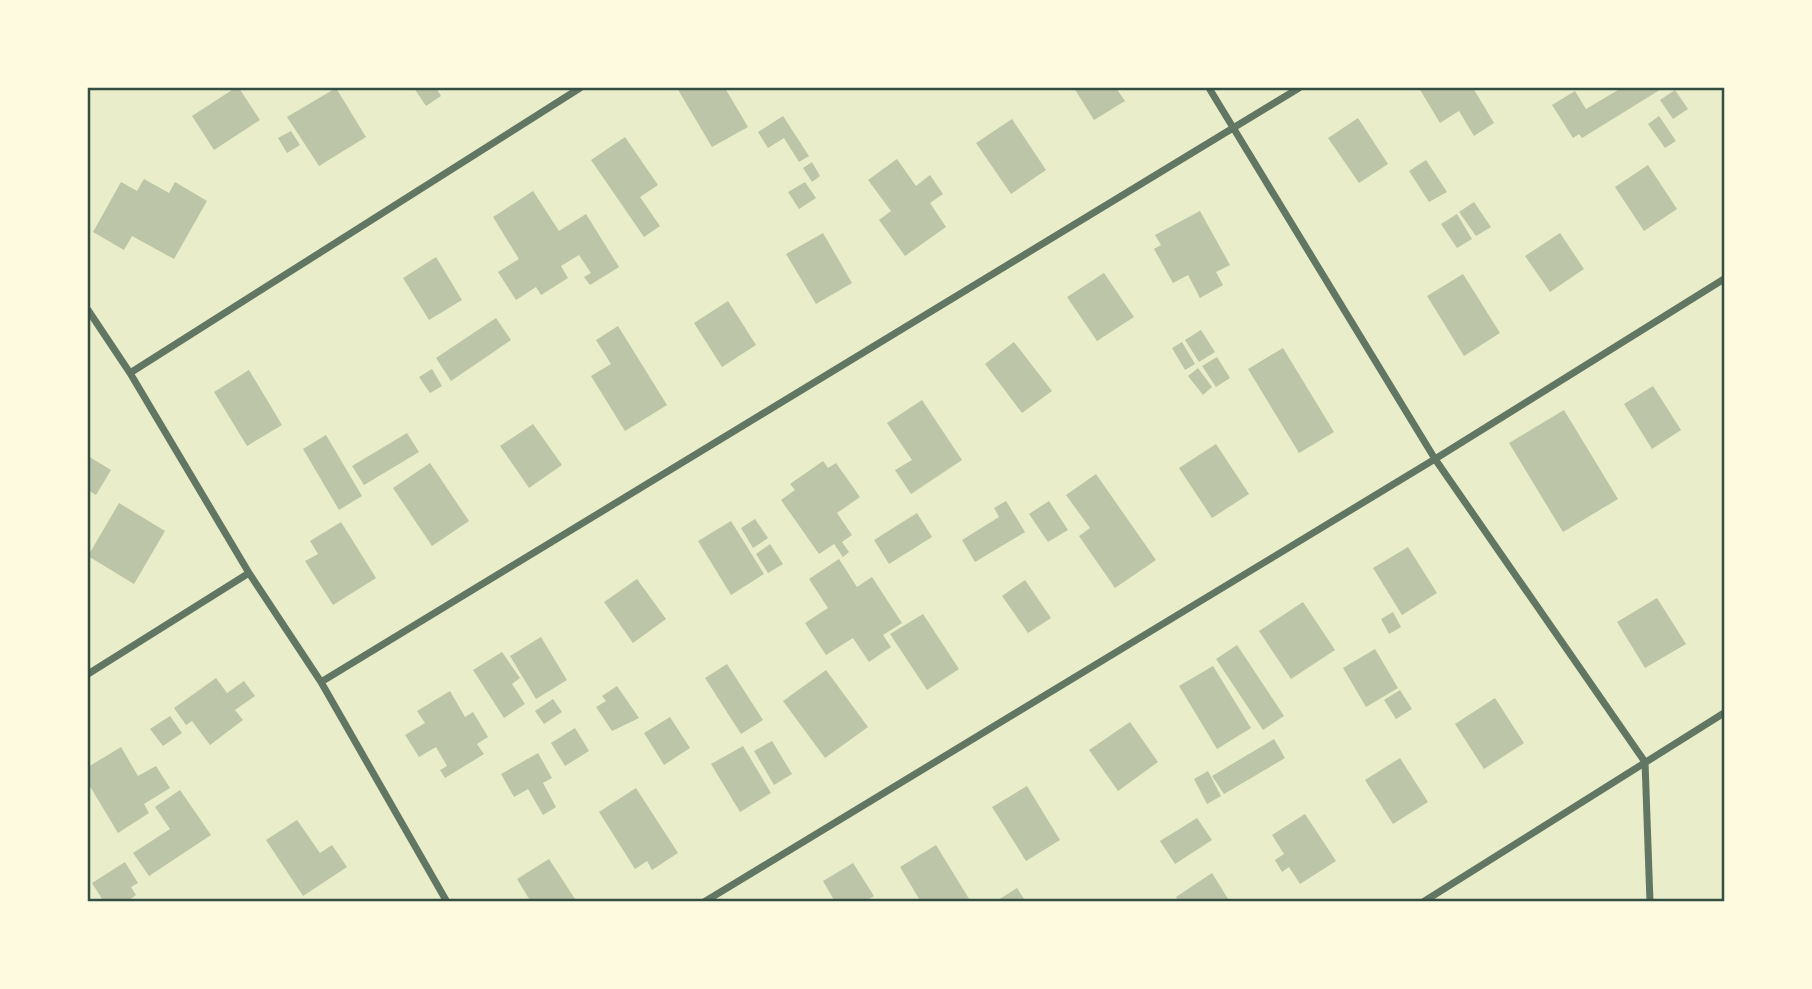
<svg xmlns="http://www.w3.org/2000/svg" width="1812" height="989" font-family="Literata,serif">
	<rect width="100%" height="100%" fill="#e9edc9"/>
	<!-- building -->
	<path fill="#bcc5a7" d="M235,88H239L260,120L214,150L192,116Z
		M336,88L366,137L319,166L287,117Z
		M414,88H436L441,96L426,106Z
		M677,88H725L748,127L712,147Z
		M1074,88H1116L1125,101L1094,120Z
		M1419,88H1473L1494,123L1474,136L1459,111L1440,123Z
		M1616,88H1663L1582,138L1579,134L1573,138L1552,105L1575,91L1586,109L1618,90Z
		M1675,90L1688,109L1673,119L1660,100Z
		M783,116L809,156L799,162L784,138L768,148L758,132Z
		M1659,116L1676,141L1665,148L1648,124Z
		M1358,118L1388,164L1359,183L1328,138Z
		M1012,119L1046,170L1011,194L976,143Z
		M291,131L300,145L287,153L278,138Z
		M625,137L658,185L640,197L660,226L644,237L591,160Z
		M897,159L916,186L930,175L943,194L930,203L946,227L905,256L879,220L891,211L868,180Z
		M1426,160L1447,192L1429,202L1409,171Z
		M812,162L820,176L812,182L803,168Z
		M1648,165L1677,209L1644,231L1615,187Z
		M144,179L169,193L175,182L207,201L174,259L132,236L124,250L93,232L121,182L137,191Z
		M805,182L816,198L799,209L788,192Z
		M533,191L559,231L586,214L619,267L590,285L584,277L591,273L579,255L561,266L568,278L541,295L536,287L516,300L498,272L519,259L493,217Z
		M1474,202L1491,227L1476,236L1459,212Z
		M1200,211L1230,265L1216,272L1223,285L1200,298L1188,275L1173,283L1154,249L1161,245L1155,235Z
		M1457,214L1472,239L1457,248L1441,224Z
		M823,233L852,283L816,304L786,254Z
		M1560,233L1584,269L1550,292L1525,256Z
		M436,257L462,300L429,320L403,278Z
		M1104,273L1134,317L1097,341L1067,297Z
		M1463,274L1500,333L1464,356L1427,296Z
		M728,301L756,345L722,367L694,323Z
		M496,318L511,340L451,381L436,358Z
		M618,326L667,405L625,431L591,376L611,364L596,340Z
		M1201,330L1215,352L1199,362L1185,340Z
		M1014,342L1052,391L1022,413L985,364Z
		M1182,342L1195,364L1185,370L1172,348Z
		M1283,348L1334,432L1299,453L1248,369Z
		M1217,357L1230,378L1216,387L1202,366Z
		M1198,368L1212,387L1203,395L1188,376Z
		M432,369L442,386L430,393L419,377Z
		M249,370L282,425L247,446L214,392Z
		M1653,386L1681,430L1652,449L1624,404Z
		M922,400L962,460L911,494L895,470L912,460L887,423Z
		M1564,410L1618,499L1563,532L1509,443Z
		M533,424L562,465L529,488L500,446Z
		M407,433L419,452L364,485L352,466Z
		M326,435L362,496L339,510L303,449Z
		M1216,444L1249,494L1212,518L1179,468Z
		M88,456L111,470L96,495L88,490Z
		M823,461L828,468L836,463L860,497L837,513L852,535L842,542L849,552L843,557L834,544L819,554L781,500L795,490L790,484Z
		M430,463L469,521L432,546L393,488Z
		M1096,474L1156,560L1115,588L1079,536L1090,528L1066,495Z
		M1006,501L1025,532L975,562L962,540L999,517L994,508Z
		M1049,501L1068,530L1048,542L1029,514Z
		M119,503L165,531L134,584L88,556Z
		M917,513L932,537L889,564L874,540Z
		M755,519L768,538L753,548L741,528Z
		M731,521L764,574L731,595L698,541Z
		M341,522L376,578L333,605L305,561L318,554L310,541Z
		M770,544L783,564L768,573L756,554Z
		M1408,547L1437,593L1402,615L1373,568Z
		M839,559L857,587L872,577L902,623L883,635L891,647L869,662L853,638L826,655L805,623L828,608L809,579Z
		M637,579L666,619L633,643L604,602Z
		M1025,580L1051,618L1028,633L1002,596Z
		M1657,598L1686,644L1645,668L1617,622Z
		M1303,602L1335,650L1291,679L1259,631Z
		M1393,612L1401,627L1389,634L1381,619Z
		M923,614L959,669L927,690L890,634Z
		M541,637L567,680L536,699L510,656Z
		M1237,645L1284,716L1263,730L1216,659Z
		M1375,649L1398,688L1366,707L1343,668Z
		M502,652L520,678L512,684L525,704L504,718L473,670Z
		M727,664L763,720L741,734L705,678Z
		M1213,666L1251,728L1217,749L1179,686Z
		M826,670L868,727L825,758L783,701Z
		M216,678L227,693L244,681L255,696L235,710L243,720L210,745L192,721L186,725L174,708Z
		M617,686L639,718L612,731L596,707L606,701L602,696Z
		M1400,690L1412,709L1396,719L1384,700Z
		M450,691L465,717L473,712L488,737L477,744L484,754L445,778L440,770L447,766L436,747L419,757L405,735L425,723L417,711Z
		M1495,698L1524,743L1484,769L1455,724Z
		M553,699L562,712L544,724L535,711Z
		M170,716L182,733L163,746L150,729Z
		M670,717L690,748L664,765L644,733Z
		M1130,722L1158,762L1118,791L1089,750Z
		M575,728L589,751L565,766L551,743Z
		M1274,739L1285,758L1224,794L1212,776Z
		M772,741L792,774L774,785L754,751Z
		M743,746L771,793L740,812L711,764Z
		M121,747L138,776L156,766L170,788L144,804L149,813L118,833L88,783V767Z
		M538,753L552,778L543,783L556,807L543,815L528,789L514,797L501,774Z
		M1400,758L1428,802L1393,824L1365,780Z
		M1208,771L1221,796L1207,804L1194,779Z
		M1027,786L1060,840L1026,861L992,807Z
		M636,788L678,853L652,870L647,861L635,869L599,812Z
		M180,790L211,835L149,876L133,853L170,829L155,807Z
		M1305,814L1336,861L1300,884L1289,867L1282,872L1275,860L1284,854L1272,835Z
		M1197,818L1212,840L1175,864L1160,841Z
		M297,820L320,853L332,845L347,867L303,896L266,840Z
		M936,845L971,902H921L900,867Z
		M549,859L577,902H531L517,879Z
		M125,862L138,883L131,887L136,895L126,902H104L92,883Z
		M853,863L874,896L864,902H835L823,881Z
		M1212,873L1230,902H1180L1176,897Z
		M1017,888L1026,902H995Z"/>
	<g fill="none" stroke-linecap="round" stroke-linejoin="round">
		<!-- minor -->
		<path stroke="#617663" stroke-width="7" d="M1209,88L1435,459L1645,762L1650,902
			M88,310L130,373L249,573L321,682L447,902
			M130,373L580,88
			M88,674L249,573
			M321,682L1299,88
			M704,902L1435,459L1724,279
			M1423,902L1724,713"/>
	</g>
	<!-- border -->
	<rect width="1812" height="989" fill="none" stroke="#fefae0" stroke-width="178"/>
	<rect x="89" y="89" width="1634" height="811" fill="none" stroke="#344e41" stroke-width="2.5"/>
</svg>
